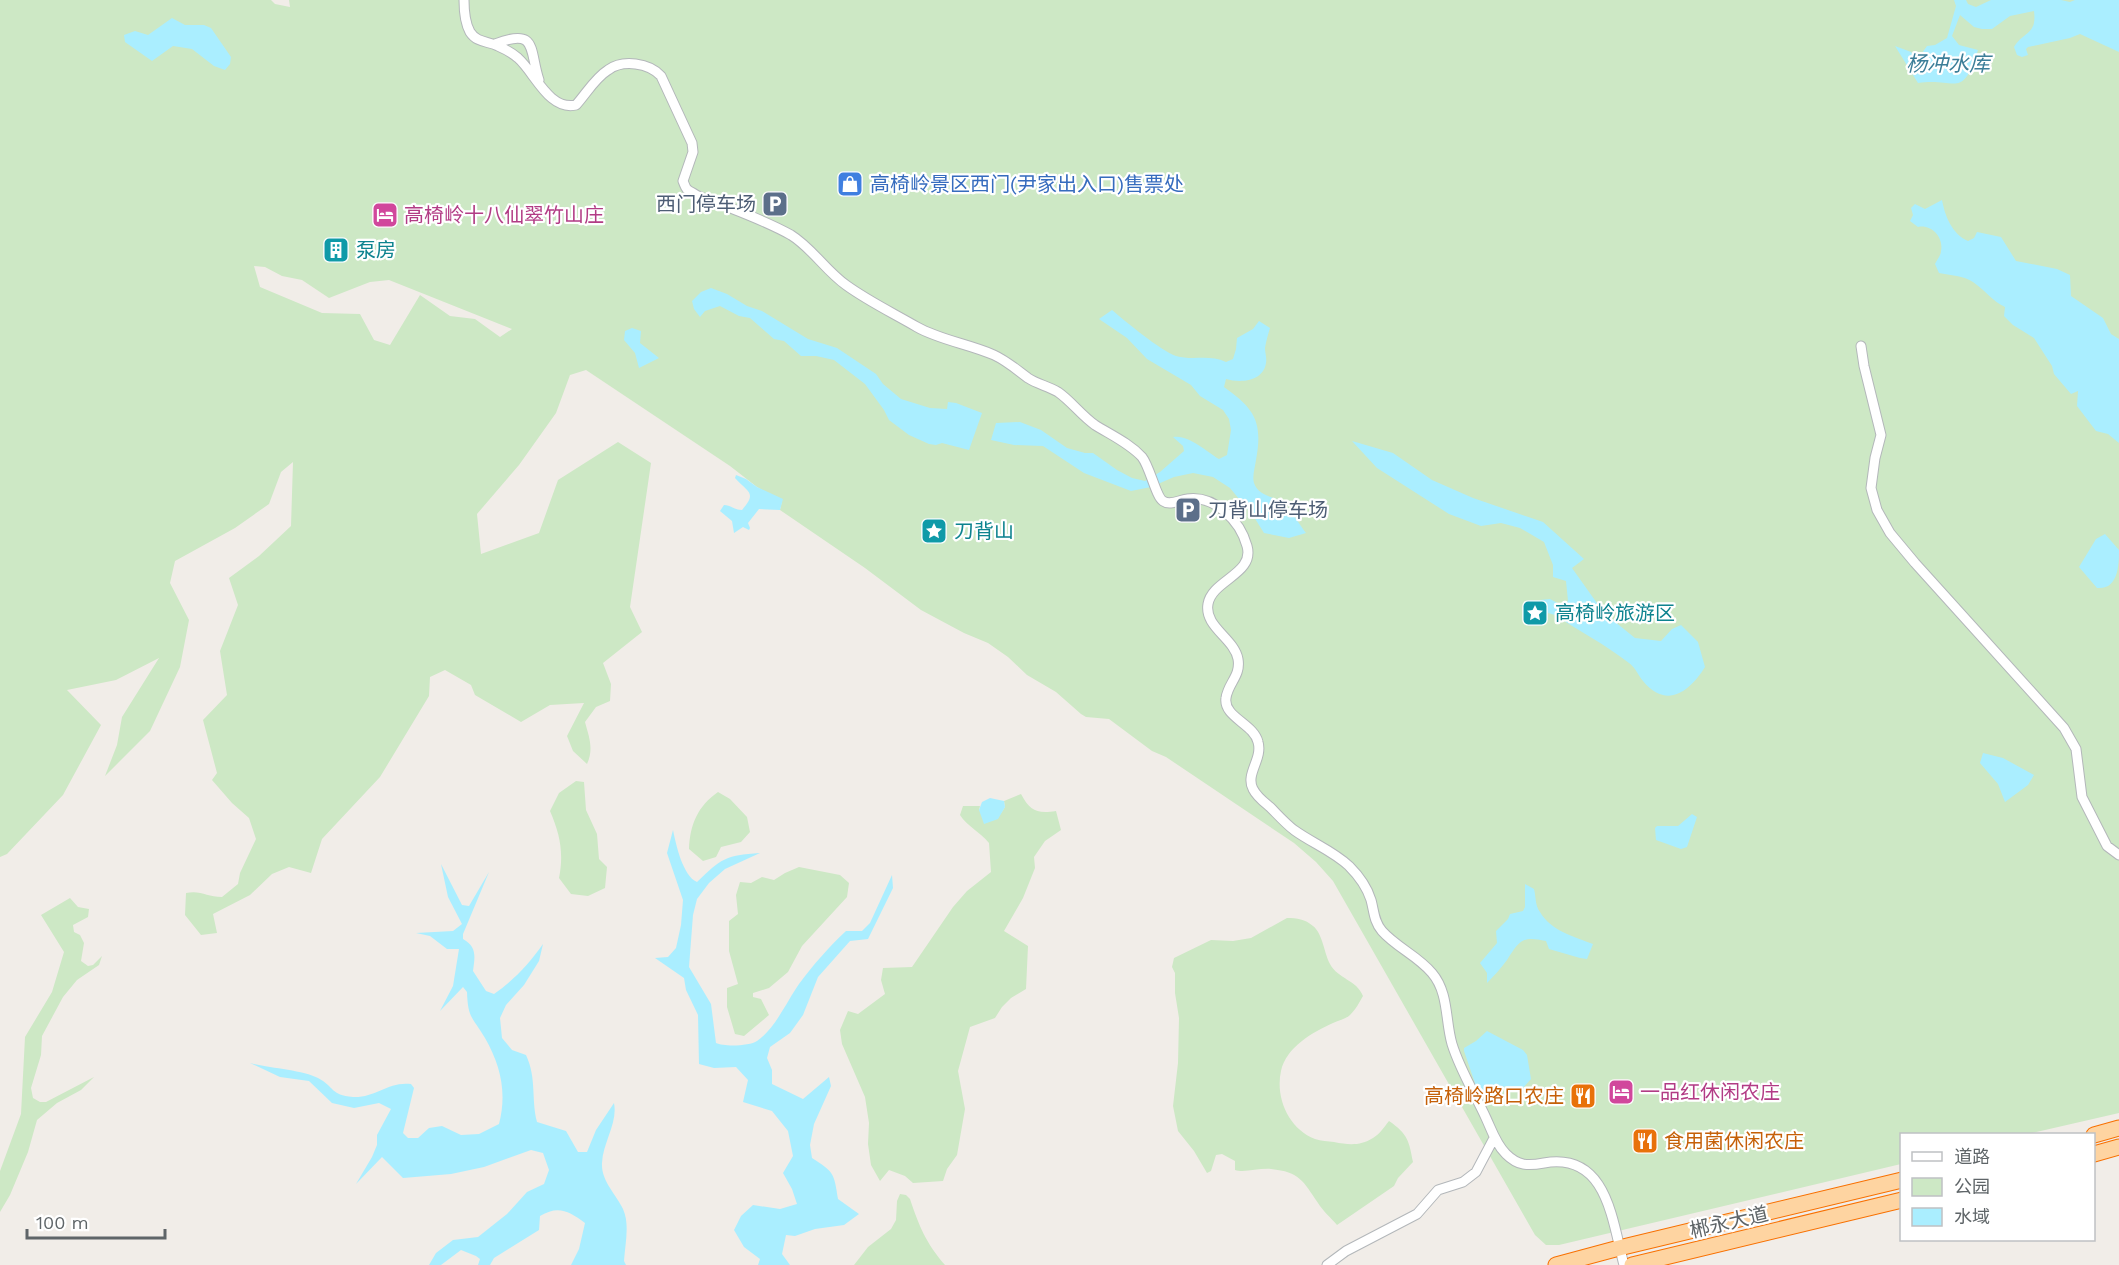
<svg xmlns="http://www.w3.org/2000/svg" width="2119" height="1265" font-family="'Work Sans','Noto Sans SC',sans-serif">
	<rect width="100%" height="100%" fill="#f1ede8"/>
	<!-- green -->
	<path fill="#cde8c5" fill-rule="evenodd" d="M0,0H271L275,4L290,7L289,0H2119V1113L2028,1134H1902L1901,1164L1559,1245H1546L1535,1235L1333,881L1316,862L1294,843L1166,757L1152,751L1109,719L1086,717L1081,714L1056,692L1027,675L1008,657L988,643L964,633L921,610L865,568L780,510L782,501L757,487L730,466L586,370L570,375L556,413L519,465L477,514L481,554L539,533L558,480L618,442L651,463L630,607L642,632L603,663L611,684L610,701L596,707L585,722C589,737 594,749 587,764L573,751L567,736L584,703L550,705L521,722L475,695L471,685L445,670L430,677L429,696L380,777L322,839L311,873L289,867L272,874L250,895L213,914L217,933L201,935L185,915L186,893C201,890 207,897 222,897L238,884L240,873L256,839L249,818L232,803L212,780L217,773L203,720L227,695L220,651L238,605L229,578L259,556L291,526L293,462L281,472L269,504L235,528L175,561L170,583L189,620L180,667L150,731L105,776L117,745L122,717L159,658L116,680L67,690L101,725L63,795L7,854L0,857ZM254,266L265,267L282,276L302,280L329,298L370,282L389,280L512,329L500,337L475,319L450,316L420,295L390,345L374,340L360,314L322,313L260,287Z
		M576,781L584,782L586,810L597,834L599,859L607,867L605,888L588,896L571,894L559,878C564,853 560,834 550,811L559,793Z
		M718,792L730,799L747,817L750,832L741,842L721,847L716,857L703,861L689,849C690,824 698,806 718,792Z
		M1021,794C1030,811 1037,814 1056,811L1061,830L1045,841L1034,857L1035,868L1023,898L1004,931L1028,946L1026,989L1011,998L1002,1007L995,1018L970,1027L958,1071L965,1109L957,1155L947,1169L943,1181L913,1183L905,1176L889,1170L880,1181L871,1165L868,1144L869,1123L865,1097L842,1044L840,1030L848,1011L858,1014L885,994L881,980L883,968L912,967L953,907L967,891L991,872L989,843C980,832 967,826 960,815L963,806H980L979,810L997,819L1005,807L1004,801Z
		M799,867L840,875L849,883L847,897L802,946L788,972L769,988L753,993V997L761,999L769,1015L744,1036L735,1034L727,1007V988L738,984L729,951V921L738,914L736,895L740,882L751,883L762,877L774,880L785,873Z
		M70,898L78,907L89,909L88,917L73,925L74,932L80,935L84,943L81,961L88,966L93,965L102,956L99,965L77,980L63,997L42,1036L41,1055L31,1088L33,1098L40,1102H46L94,1077L81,1090L57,1103L37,1120L28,1152L10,1195L0,1212V1171L21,1114L25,1037L52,992L64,952L41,915Z
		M1287,918C1297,918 1305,919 1313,926C1323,934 1324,953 1330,964C1338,979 1357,980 1363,996C1359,1003 1356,1009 1350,1015C1346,1019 1339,1020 1333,1023C1313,1032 1286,1047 1281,1071C1275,1098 1289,1129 1315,1139C1321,1141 1328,1141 1334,1142C1349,1145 1360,1146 1373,1138C1380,1134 1384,1127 1389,1121C1408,1134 1409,1141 1413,1162L1398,1178L1394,1186L1337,1225C1331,1218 1323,1211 1318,1203C1303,1181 1300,1172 1271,1169C1259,1168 1244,1173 1235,1170V1161L1222,1154L1216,1155L1211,1171L1207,1173L1194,1151L1178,1131L1173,1106L1178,1063L1179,1018L1175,993V973L1172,967L1174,958L1211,940L1233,941L1251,938Z
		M900,1194L906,1195L910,1199C919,1226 926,1243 945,1265H854L868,1247L891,1229L896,1220L897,1201Z"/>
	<!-- water -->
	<path fill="#aef" d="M1954,0H1966L1968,4L1976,7L1991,0H2061L2070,2L2075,0H2119V52L2080,34L2070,38L2028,47L2026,49L2028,55L2022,57L2017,55L2014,47C2024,31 2037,35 2034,11L2010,16L1992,29H1982L1974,27L1960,15L1952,36L1959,45L1978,50C1962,101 1956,77 1918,83L1895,46L1911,52L1917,60L1927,46L1935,45L1947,38L1956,6Z
		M172,18L185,25H204L211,28L231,57L230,64L225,70L214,66L192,49L173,46L152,61L125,42L124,35L135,31L148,35Z
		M1942,200C1945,216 1952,234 1968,241L1974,238L1977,232L2001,237L2016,261L2057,269L2070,275L2071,296L2103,318L2111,334L2119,339V443L2108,434L2096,431L2077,406L2078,391L2071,394L2054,374L2052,366L2034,338L2013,325L2004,316L2005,307C1992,301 1985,290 1973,282C1964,276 1950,275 1939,273L1935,264C1937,260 1941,255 1941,251C1944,237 1931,224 1918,227L1910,221L1913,215L1911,208L1915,204L1925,209Z
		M711,288L727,294L747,306L762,311L808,339L837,348L876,374L883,384L901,399L930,408L947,409L948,402L956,403L982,413L969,450L942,443L936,445L929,444L909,435L889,420L884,410L865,384L834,360L816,356H801L784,341L774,339L750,318L739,316L720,306L705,311L700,317L694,309L692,301L701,292Z
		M1112,310C1125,321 1161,351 1176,356C1193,361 1209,354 1226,362L1233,359L1236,349L1237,338L1253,329L1259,321L1270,328C1268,335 1266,341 1265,348C1265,353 1267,358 1266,363C1263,382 1240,383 1226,379L1224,387C1255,409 1263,422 1256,460C1255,467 1252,477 1254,483C1258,495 1271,496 1280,501C1288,505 1299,524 1306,533L1289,538L1264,533L1254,517L1230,488L1213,477L1193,473L1174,477L1151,487L1131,491L1084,473L1043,446L1014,445L991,440L996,423L1020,422L1041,430L1067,448L1085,453H1093L1117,470L1132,478L1145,481L1160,472L1184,451L1183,446L1173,437C1188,434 1206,451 1219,459L1227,455L1231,430L1229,419L1223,410L1200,396L1191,385L1147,359L1127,338L1099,319Z
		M632,328L641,331L640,343L659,358L639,368L635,353L624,340L625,331Z
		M1352,441L1393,453L1432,480L1473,498L1543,522L1584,559L1572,568L1604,613L1635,638L1661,641L1672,629L1681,625L1698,642L1705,667C1690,691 1667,710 1643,681C1638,675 1635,667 1629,663C1606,645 1579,631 1555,615L1541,611L1540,600L1550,599L1561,605L1568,601L1566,581L1553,577V565L1544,542L1520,528L1501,523L1481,526L1449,514L1377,468Z
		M736,475L746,479L757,487L783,499L780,510L759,509L748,523L750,528L749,530L743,527L734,533L732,521L720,511L724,505C730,505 735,510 742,510C758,492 747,492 735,478Z
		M2105,534L2119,550C2119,566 2118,590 2097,588L2079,567L2096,539Z
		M1983,753L2003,758L2034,775L2028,785L2005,802L1998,784L1980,763Z
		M990,798L1004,801L1005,807L998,819L984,824L979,810L982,802Z
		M1692,814L1697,817L1687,847L1681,849L1656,840L1655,828L1657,826H1678Z
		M673,830C676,845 683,876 697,882C721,859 725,855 760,853L725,869L709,883L697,899L693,915L689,967L711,1004L716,1043C724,1047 750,1046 757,1041C775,1029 787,1001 799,984C813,965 829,947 846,931H862L870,923L892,875L893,888L868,939L850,941L818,977L803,1015L790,1033L770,1047L767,1058L772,1070V1084L803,1099L829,1077L831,1086L814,1124L810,1145L812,1158C834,1172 834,1173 838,1199L859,1214L844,1225L815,1229L795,1236L786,1235L782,1254L790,1265H758L760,1259L744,1247L734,1230L741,1216L753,1205L780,1209L797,1204L792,1189L783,1173L793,1156L788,1131L772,1111L743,1102L748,1080L736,1067L714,1068L699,1064L698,1015L686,990L684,978L655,958L668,957L676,948L681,925L683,900L667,853Z
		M441,864L462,905L469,906L489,872L463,934V939C477,947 475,956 473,971L486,991L494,994C514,980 529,964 543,944L539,961L524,985L506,1005L500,1018L502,1038L512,1050L526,1055C537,1079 531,1098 537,1122L566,1131L578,1152H587L596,1130L614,1103C618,1123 603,1142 602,1163C601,1181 616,1194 623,1209C630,1224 625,1245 624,1261L626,1265H571L579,1249L585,1223C569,1211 558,1205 540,1216L539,1230L494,1258L490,1265H478L480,1259L476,1256L461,1250L441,1265H429L436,1253L453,1240L478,1237L507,1214L527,1192L544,1184L549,1170L543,1153L531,1150L484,1167L451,1174L403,1178L382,1157L356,1184L372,1157L377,1145V1135L391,1109L379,1103L354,1108L332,1103L309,1081L280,1077L250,1063C268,1068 303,1070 318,1078C335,1087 330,1095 353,1097C375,1098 389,1081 411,1084L414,1088L403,1133L408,1138H418L429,1128L442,1126L461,1135L479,1134L499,1124C507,1093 501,1066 485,1038C472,1016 468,1019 467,992L463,987L440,1011L453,986L459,949H447L430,936L416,933L453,931L462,924L448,897Z
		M1525,884L1534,889C1536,896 1535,906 1540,912C1551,931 1575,937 1593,944L1587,959L1580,958L1549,949L1546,941C1521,935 1519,942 1507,960C1501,968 1494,976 1487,983V973L1480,963L1497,943L1496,931L1508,919L1510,914L1523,911L1525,907Z
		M1487,1031L1523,1050L1527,1055L1531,1079L1522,1089C1503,1085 1504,1085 1489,1096L1481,1094L1477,1089L1464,1051V1048L1476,1041Z"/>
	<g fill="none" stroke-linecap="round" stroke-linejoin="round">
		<!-- minor casing -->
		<g stroke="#b3b7ba" stroke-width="11">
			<path id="minor" d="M464,0C464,10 465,23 470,32C477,43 488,41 498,46C505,49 512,53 518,58C535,73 549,111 576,105C586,94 595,78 608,70C623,59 649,63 661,76L692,143L693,152L683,181C686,188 685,189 693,193C701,199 713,201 723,205C746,214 770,223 791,235C812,248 826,271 846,285C868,301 893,313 917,327C940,340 969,344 994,355C1007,361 1017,370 1028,378C1037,384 1048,386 1058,392C1071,401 1081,415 1095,425C1111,435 1129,443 1142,457C1150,467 1156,497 1163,501C1170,506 1179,500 1187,499C1214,495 1240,520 1247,546C1255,574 1212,580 1208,604C1204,627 1234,638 1238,659C1241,676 1228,683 1226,698C1223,717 1254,724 1258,742C1263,759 1245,774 1253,789C1257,797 1264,802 1270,807C1278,815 1285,823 1294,830C1312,843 1333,851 1349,866C1359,876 1367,887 1371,900C1374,911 1374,922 1382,931C1396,947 1418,956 1432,973C1449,993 1445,1020 1452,1044C1460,1070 1475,1094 1486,1118C1492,1131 1496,1144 1506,1154C1518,1166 1528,1166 1544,1163C1607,1152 1612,1220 1624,1265
				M495,44C538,27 529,50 539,80
				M1861,346L1864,366L1881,435L1875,458L1871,488L1877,510L1890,533L1915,563L2064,728L2076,749L2082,797L2107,846L2119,855
				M1327,1265L1346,1251L1417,1214L1438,1190L1463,1182L1476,1172L1494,1138"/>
		</g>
		<!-- trunk casing -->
		<g stroke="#f87001" stroke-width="17">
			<path id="trunk" d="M2094,1135L2119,1128
				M2094,1154L2119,1147
				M1556,1265L1619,1248L1902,1180
				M1632,1265L1902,1200"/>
		</g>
		<!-- minor -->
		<use href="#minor" stroke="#fff" stroke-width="9"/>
		<!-- trunk -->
		<use href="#trunk" stroke="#fed4a1" stroke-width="15"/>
	</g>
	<!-- icons -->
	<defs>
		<g id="shop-square" transform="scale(1.35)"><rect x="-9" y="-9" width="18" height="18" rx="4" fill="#3f7fe0" stroke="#fff"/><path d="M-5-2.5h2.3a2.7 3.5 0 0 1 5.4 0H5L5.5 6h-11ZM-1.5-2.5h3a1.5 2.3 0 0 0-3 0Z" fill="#fff"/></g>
		<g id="parking-square" transform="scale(1.35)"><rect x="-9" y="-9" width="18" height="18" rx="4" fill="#5c6f8a" stroke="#fff"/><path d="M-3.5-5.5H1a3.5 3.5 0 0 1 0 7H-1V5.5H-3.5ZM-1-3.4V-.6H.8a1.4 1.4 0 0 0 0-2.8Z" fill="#fff"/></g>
		<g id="hotel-square" transform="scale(1.35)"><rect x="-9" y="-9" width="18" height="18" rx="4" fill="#d1479c" stroke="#fff"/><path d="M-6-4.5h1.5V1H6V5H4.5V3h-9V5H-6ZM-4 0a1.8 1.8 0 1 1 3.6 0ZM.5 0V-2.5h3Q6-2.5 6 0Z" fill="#fff"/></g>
		<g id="building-square" transform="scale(1.35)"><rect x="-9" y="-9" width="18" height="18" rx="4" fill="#0f9aa8" stroke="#fff"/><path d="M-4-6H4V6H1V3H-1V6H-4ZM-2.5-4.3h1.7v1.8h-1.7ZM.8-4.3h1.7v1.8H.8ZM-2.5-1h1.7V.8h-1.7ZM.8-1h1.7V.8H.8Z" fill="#fff"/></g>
		<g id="sight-square" transform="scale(1.35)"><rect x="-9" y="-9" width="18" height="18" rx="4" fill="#0f9aa8" stroke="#fff"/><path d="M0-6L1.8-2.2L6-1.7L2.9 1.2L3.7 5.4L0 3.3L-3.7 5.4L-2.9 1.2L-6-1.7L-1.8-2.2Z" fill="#fff"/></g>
		<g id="restaurant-square" transform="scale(1.35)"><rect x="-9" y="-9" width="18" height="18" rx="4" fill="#e8710a" stroke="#fff"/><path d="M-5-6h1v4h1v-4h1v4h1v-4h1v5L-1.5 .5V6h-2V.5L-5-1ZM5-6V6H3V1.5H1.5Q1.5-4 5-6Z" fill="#fff"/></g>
	</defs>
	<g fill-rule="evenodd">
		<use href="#shop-square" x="850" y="184"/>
		<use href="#parking-square" x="775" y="204"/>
		<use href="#hotel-square" x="385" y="215"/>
		<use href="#building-square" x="336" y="250"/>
		<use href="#parking-square" x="1188" y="510"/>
		<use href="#sight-square" x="934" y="531"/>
		<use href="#sight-square" x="1535" y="613"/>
		<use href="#hotel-square" x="1621" y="1092"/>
		<use href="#restaurant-square" x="1583" y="1096"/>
		<use href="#restaurant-square" x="1645" y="1141"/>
	</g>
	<g text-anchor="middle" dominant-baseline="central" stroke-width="4.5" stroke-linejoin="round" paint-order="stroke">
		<!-- shop labels -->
		<g font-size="20" fill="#366cbe" stroke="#fff" text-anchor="start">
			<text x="870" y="184">高椅岭景区西门(尹家出入口)售票处</text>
		</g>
		<!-- service labels -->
		<g font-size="20" fill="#4e5e75" stroke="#fff" text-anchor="end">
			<text x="756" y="204">西门停车场</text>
			<text x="1208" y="510" text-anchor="start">刀背山停车场</text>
		</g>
		<!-- hotel labels -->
		<g font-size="20" fill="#b23c85" stroke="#fff" text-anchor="start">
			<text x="404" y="215">高椅岭十八仙翠竹山庄</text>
			<text x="1640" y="1092">一品红休闲农庄</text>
		</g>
		<!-- culture labels -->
		<g font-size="20" fill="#0d838f" stroke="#fff" text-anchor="start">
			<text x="356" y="250">泵房</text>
			<text x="954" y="531">刀背山</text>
			<text x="1555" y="613">高椅岭旅游区</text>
		</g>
		<!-- food labels -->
		<g font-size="20" fill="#c56008" stroke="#fff" text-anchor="end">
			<text x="1564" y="1096">高椅岭路口农庄</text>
			<text x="1664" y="1141" text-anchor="start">食用菌休闲农庄</text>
		</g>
		<!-- street labels -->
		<g font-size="20" fill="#5f6568" stroke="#fff">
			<text transform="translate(1729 1222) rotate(-13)">郴永大道</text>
		</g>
		<!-- water labels -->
		<g font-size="21" font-style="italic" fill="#3c7e98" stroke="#fff">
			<text x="1948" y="63">杨冲水库</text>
		</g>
	</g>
	<!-- legend -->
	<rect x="1900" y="1133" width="195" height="108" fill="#ffffff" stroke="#bfc1c3" stroke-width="1.5"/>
	<rect x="1912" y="1152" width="30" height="9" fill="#ffffff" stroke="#bfc1c3" stroke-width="1.5"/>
	<text x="1954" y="1163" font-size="18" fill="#5f6568">道路</text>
	<rect x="1912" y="1178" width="30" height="18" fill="#cde8c5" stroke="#bfc1c3" stroke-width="1.5"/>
	<text x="1954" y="1193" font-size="18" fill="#5f6568">公园</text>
	<rect x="1912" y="1208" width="30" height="18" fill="#aaeeff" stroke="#bfc1c3" stroke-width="1.5"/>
	<text x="1954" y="1223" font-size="18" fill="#5f6568">水域</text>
	<!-- scale -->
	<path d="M27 1229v9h138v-9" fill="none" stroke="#5f6568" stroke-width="3"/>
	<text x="36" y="1229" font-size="18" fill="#5f6568" stroke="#ffffff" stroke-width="4.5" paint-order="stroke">100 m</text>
</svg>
